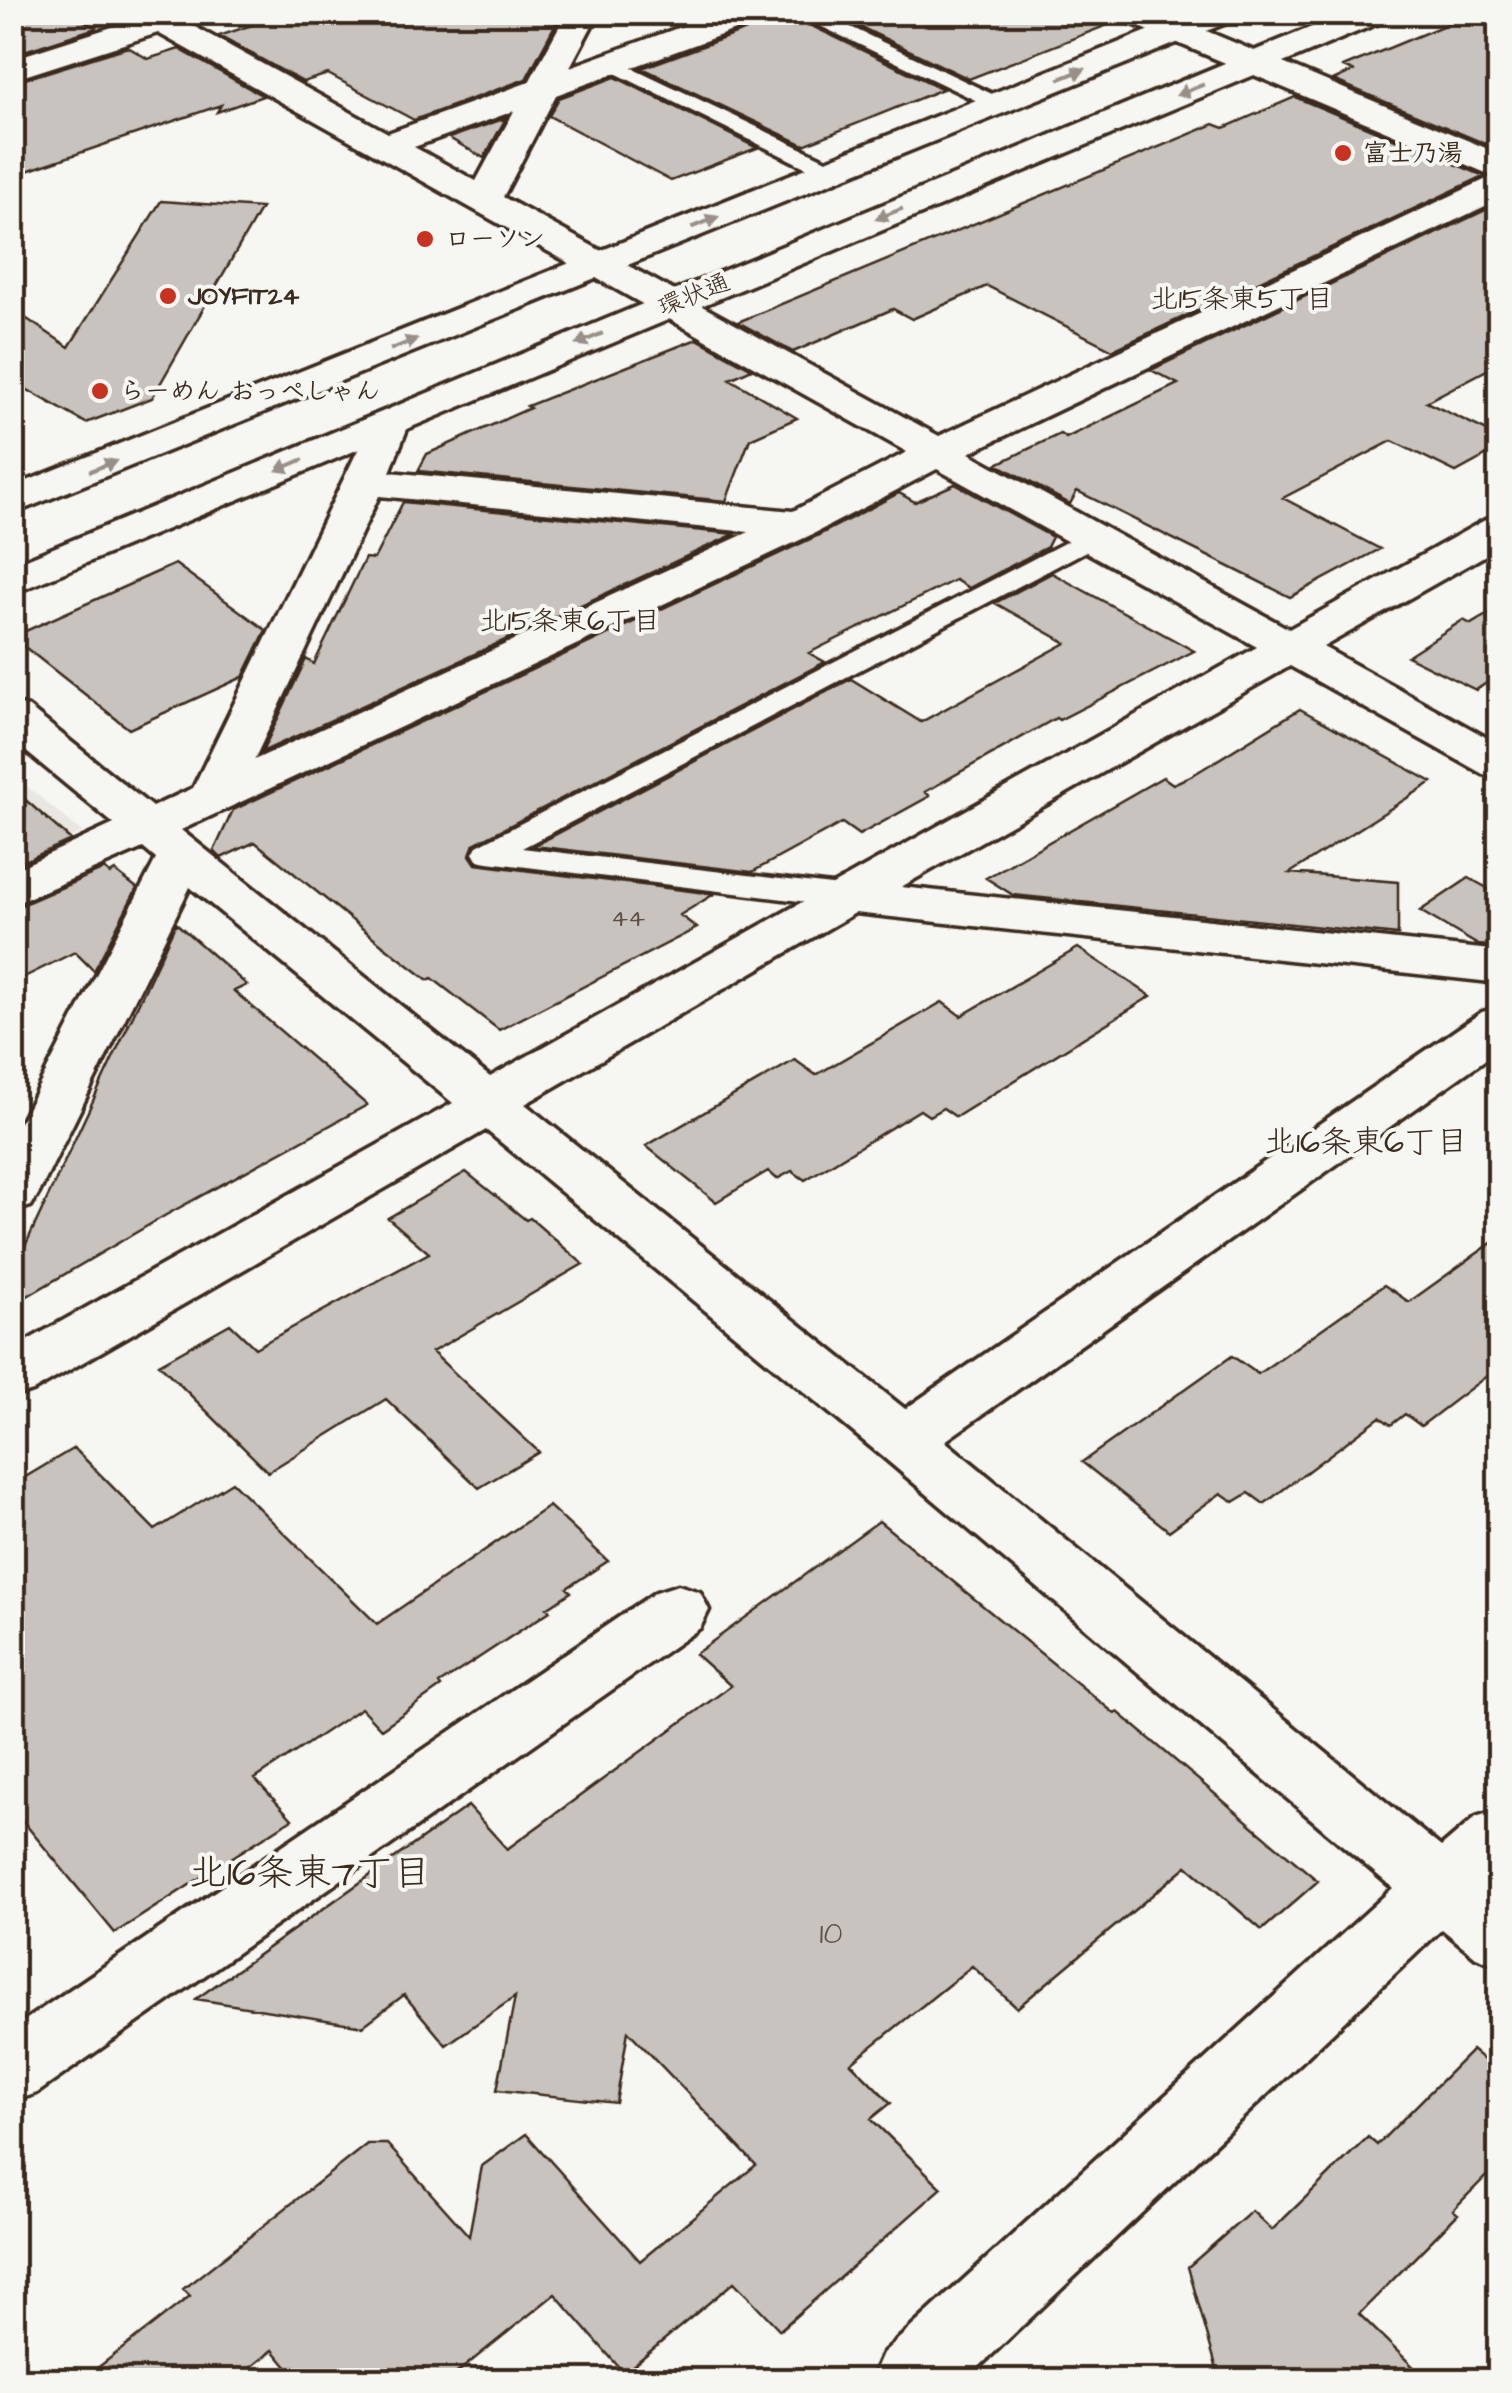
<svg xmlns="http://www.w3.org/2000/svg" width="1512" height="2393" font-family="'Architects Daughter','Klee One',sans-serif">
	<rect width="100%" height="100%" fill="#f6f6f2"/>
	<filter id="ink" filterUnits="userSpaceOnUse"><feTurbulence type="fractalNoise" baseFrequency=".01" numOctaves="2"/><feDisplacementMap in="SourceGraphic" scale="20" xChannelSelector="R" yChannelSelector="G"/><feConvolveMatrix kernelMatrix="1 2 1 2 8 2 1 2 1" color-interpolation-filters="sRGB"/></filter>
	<g filter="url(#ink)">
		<!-- built -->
		<path fill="#e8e7e2" d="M13,775L82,832L13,865Z"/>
		<!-- building -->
		<path fill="#c8c3be" stroke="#3b2a1e" stroke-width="2.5" d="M12,12H69L96,28L12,55Z
			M291,12H562L526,79L414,120L328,74L303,82L219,36Z
			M787,12L789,15L943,89L804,145L642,68L766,23L773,14Z
			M829,12H1112L1118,21L969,79Z
			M1476,12H1500V150L1333,80L1353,71L1343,67Z
			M128,47L148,59L179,49L263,96L217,112L221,105L12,176V83Z
			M615,77L757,148L671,181L549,116L559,98Z
			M1295,97L1484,176L1113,350L987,286L912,319L893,309L793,352L738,322L1214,124L1224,128Z
			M506,118L484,158L449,138Z
			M161,201L261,208L152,398L86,423L12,381V309L69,347Z
			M1500,203V363L1426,402L1500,437V448L1456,472L1392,441L1283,498L1380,549L1290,597L1077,491L1070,504L997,464L1060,434L1066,438L1178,384L1151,370Z
			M697,339L752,369L730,379L797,418L750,439L726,501L418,471L427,454L530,408L527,406Z
			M955,484L1052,537L1047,547L969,588L955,580L809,653L825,662L474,844L470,855L476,864L714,894L680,915L697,928L499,1030L432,978L428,980L394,954L255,842L221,858L214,851L233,810L817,536L899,493L915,502Z
			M403,502L735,534L262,752L306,659L314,664L365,558L374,559Z
			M175,564L266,630L243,677L129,729L12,637Z
			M1052,573L1194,651L1059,720L1056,718L925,792L930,796L859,835L842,823L752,872L534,846L851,679L921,722L1066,643L995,603Z
			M1500,607V674L1476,690L1407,656L1463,620L1471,624Z
			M1300,709L1432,782L1290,873L1398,882V935L1013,895L986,878L1163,777L1173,784L1193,775Z
			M12,788L71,840L12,867Z
			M104,869L110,874L115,871L137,888L94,971L75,952L12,983V909Z
			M1469,878L1500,895V947L1478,945L1420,911Z
			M176,923L247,985L234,991L367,1105L166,1215L12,1305V1274Z
			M1078,948L1151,996L956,1117L943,1108L929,1116L920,1110L805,1180L792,1171L777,1179L768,1171L716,1202L646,1146L795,1060L816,1075L942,1002L961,1016Z
			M466,1172L526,1220L530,1218L583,1264L432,1352L539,1452L479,1488L386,1399L268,1472L159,1364L230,1324L255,1348L429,1253L388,1218Z
			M1500,1237V1366L1421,1426L1405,1414L1391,1425L1380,1417L1264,1504L1249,1493L1234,1502L1221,1493L1169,1531L1082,1462L1232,1356L1258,1374L1384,1285L1409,1302Z
			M74,1448L155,1530L232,1482L377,1624L549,1506L608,1561L567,1588L571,1592L547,1608L550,1611L439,1684L441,1687L381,1729L361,1708L255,1779L292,1819L115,1933L12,1808V1485Z
			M879,1521L1115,1714L1118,1712L1318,1881L1262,1930L1187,1866L1017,2008L972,1966L851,2063L891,2103L871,2119L942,2188L780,2330L734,2282L624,2373L555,2294L448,2380H298L273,2350L235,2380H82L190,2296L183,2289L367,2144H387L469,2236L482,2166L526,2134L640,2261L756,2165L628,2031L616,2103L497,2090L515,1997L446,2045L404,1995L363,2026L196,1999L468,1806L507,1849L731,1686L695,1654Z
			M1472,2050L1500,2073V2162L1453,2210L1458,2214L1359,2314L1427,2380H1220L1188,2267L1252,2211L1272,2230L1368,2137L1377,2145Z"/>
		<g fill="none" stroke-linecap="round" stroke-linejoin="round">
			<!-- service casing -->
			<g stroke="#3b2a1e" stroke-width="7">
				<path id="service" d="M791,12H819L1011,103L1008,108H992Z
					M612,58L839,166L842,171L831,178L823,176L605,68L601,64L605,60Z
					M1091,529L1104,537L1101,543L522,848L848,887L859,890L864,897L859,904L848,907L488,862L477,860L473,853L477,846Z"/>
			</g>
			<!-- minor casing -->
			<g stroke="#3b2a1e" stroke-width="7">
				<path id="minor" d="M128,12H203L198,20L188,23L388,133L529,82L567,12H599L570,67L722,12H770L765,19L556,95L503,197L939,436L1493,176L1121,19L1116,12H1161L1500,154V199L969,453L1289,629L1485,520L1500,516V547L1323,647L1500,745V778L1483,774L1290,666L901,887L1500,951V983L855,913L525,1104L905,1409L1482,1012L1500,1007V1049L945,1441L1441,1847L1476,1817L1500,1809V1879L1490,1887L1500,1894V1966L1476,1957L1442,1929L965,2380H871L883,2353L1393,1888L882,1456L486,1130L33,1391L12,1397V1349L453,1103L190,887L39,1193L31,1206L12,1212V1138L156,859L143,848L12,905V871L114,824L12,740V703L28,707L152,807L193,788L375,415L389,412L403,415L409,424L390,472L793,511L907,452L158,33L12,80V59L134,20ZM514,111L476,181L414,147ZM937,469L1257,647L490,1077L181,830L815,533ZM379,496L749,532L254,760Z
					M678,1585L700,1592L709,1610L700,1628L37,2093L12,2102V2029L656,1592Z"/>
			</g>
			<!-- tertiary casing -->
			<g stroke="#3b2a1e" stroke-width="7">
				<path id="tertiary" d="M1195,12H1241L1236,19L12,514V487Z
					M1348,12H1393L1388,19L12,594V565Z"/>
			</g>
			<!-- service -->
			<use href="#service" fill="#f6f6f2" fill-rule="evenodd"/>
			<!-- minor -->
			<use href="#minor" fill="#f6f6f2" fill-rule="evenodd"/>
			<!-- tertiary -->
			<use href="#tertiary" fill="#f6f6f2" fill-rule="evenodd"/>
		</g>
		<!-- one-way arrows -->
		<defs><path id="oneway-solid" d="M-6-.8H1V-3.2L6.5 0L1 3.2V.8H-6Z" transform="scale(2.5)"/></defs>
		<g fill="#989088">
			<use href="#oneway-solid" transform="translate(1072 74) rotate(-22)"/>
			<use href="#oneway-solid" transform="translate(1190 90) rotate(158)"/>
			<use href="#oneway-solid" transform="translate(889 214) rotate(158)"/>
			<use href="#oneway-solid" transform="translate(705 222) rotate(-22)"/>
			<use href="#oneway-solid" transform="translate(589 339) rotate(157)"/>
			<use href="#oneway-solid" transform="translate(404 344) rotate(-22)"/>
			<use href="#oneway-solid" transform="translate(290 465) rotate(157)"/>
			<use href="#oneway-solid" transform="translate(103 466) rotate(-22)"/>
		</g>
	</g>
	<!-- markers -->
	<g fill="#c8321e" stroke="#f6f6f2" stroke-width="4">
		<circle cx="1343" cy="153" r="10"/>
		<circle cx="425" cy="239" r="10"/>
		<circle cx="168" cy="296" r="10"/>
		<circle cx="100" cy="391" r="10"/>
	</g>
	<g text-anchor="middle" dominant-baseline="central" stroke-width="8" stroke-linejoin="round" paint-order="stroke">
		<!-- far-poi labels -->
		<g font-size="25" font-weight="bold" fill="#3b2a1e" stroke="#f6f6f2" text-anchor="start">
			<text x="1363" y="153">富士乃湯</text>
			<text x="445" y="239">ローソン</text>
			<text x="188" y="296">JOYFIT24</text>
			<text x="120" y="391">らーめん おっぺしゃん</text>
		</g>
		<!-- far-street labels -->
		<g font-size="25" fill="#3b2a1e" stroke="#f6f6f2">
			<text transform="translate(694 295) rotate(-22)">環状通</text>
		</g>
		<!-- number labels -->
		<g font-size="25" fill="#5e5046">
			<text x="628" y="918">44</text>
		</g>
		<!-- far-neighbourhood labels -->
		<g font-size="28" fill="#3b2a1e" stroke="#f6f6f2">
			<text x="1242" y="299">北15条東5丁目</text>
			<text x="570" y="621">北15条東6丁目</text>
		</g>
		<!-- near-number labels -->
		<g font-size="30" fill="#5e5046">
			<text x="831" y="1934">10</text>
		</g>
		<!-- neighbourhood labels -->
		<g font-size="32" fill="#3b2a1e" stroke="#f6f6f2">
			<text x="1366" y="1142">北16条東6丁目</text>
		</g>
		<!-- near-neighbourhood labels -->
		<g font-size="38" fill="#3b2a1e" stroke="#f6f6f2">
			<text x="310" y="1874">北16条東7丁目</text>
		</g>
	</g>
	<!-- margin -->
	<rect width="1512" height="2393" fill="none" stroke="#f6f6f2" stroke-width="50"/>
	<rect x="25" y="25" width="1462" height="2343" fill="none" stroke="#3b2a1e" stroke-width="4" filter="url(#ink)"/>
</svg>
